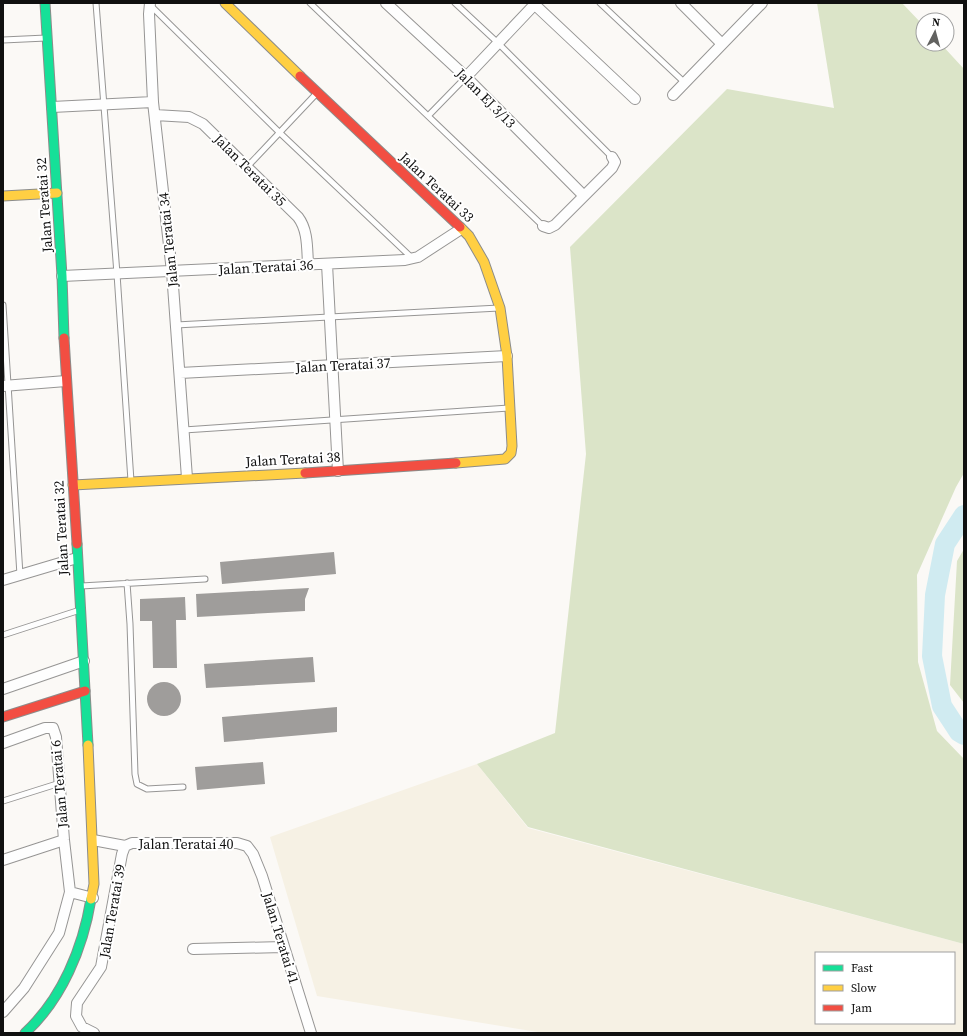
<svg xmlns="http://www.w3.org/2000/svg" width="967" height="1036" font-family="'Source Serif 4',serif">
	<rect width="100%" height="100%" fill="#fbf9f6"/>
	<!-- farmland -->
	<path fill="#f6f1e4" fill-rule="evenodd" d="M477,764L528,828L964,944V1033H544L317,996L270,837ZM816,953H954V1023H816Z"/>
	<!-- forest -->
	<path fill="#dbe4c8" d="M817,3H902L923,25V44H941L964,69V473L956,487L917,575L918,662L937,731L964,759V944L528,827L477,764L555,733L586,454L570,247L727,89L834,108Z
		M964,549V703L950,685L957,561Z"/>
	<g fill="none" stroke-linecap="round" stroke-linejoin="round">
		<!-- river -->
		<path stroke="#d0ebf1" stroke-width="20" d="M964,515L945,544L935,595L932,656L942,706L959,732L964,735"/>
	</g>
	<!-- building -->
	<path fill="#9f9d9b" d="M334,552L336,574L222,584L220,562Z
		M309,588L305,599V611L197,617L196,594Z
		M185,597L186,620H176L177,668H153L152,621H140V599Z
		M313,657L315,682L206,688L204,664Z
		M147 699a17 17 0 1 1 34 0a17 17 0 1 1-34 0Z
		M337,707V732L224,742L222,717Z
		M263,762L265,784L197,790L195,767Z"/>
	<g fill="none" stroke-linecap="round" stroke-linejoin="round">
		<!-- lane casing -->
		<g stroke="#969594" stroke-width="7">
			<path id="lane" d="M96,3L117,274L131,481
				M310,3L543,226
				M455,3L498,43L612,157
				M600,3L685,83
				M150,5L280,133L412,258
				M3,40L46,38
				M429,115L466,77
				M247,167L316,94
				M3,305L20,575
				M176,325L499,308
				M184,430L509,408
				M127,583L130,624L135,774L137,784L147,789L183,787
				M81,586L205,579
				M3,635L80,610
				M3,801L60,783"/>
		</g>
		<!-- street casing -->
		<g stroke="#969594" stroke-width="12">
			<path id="street" d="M150,3L149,14L153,102L172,272L187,478
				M386,3L466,77L584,196
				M533,3L635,99
				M681,3L722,44
				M466,77L536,3
				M673,95L762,3
				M52,107L153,102
				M155,115L189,117L203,124L298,217C308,230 307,248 308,264
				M543,226L549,228L555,225L612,168L615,162L612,157
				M327,264L338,471
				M62,276L405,260L418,257L461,229
				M180,373L507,356
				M3,386L66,381
				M3,580L77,558
				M3,689L84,661
				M3,743L45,728H53L56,737L64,840L70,892L59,933L24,988L3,1012
				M93,840L125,846
				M125,846L132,843H237L247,846L253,854L262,876L311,1033
				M3,860L64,840
				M70,892L93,898
				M193,949L283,947
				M94,1033L82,1027L76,1016L77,1003L101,967L122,854L125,846"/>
		</g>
		<!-- fast casing -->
		<g stroke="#8c8c8a" stroke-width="11">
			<path id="fast" d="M45,3L62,276L64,338
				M77,544L88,745
				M25,1033C62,999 83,948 91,899"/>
		</g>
		<!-- slow casing -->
		<g stroke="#8c8c8a" stroke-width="11">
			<path id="slow" d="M225,3L300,76
				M3,196L57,193
				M456,463L505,459L511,453L512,446L507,356L500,308L484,262L469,236L460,227
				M73,485L305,473
				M88,745L94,884L91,899"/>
		</g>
		<!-- jam casing -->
		<g stroke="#8c8c8a" stroke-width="11">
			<path id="jam" d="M300,76L460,227
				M64,338L77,544
				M305,473L456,463
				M3,717L85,691"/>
		</g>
		<!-- lane -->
		<use href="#lane" stroke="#fefefe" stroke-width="5"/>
		<!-- street -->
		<use href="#street" stroke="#fefefe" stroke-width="10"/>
		<!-- fast -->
		<use href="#fast" stroke="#16e098" stroke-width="9"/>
		<!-- slow -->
		<use href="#slow" stroke="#ffcf43" stroke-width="9"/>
		<!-- jam -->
		<use href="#jam" stroke="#f24e42" stroke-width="9"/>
	</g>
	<g text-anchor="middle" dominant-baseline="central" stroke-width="4" stroke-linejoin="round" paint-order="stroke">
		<!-- street labels -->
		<g font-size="14" fill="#101010" stroke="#fff">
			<text transform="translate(486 98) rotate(45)">Jalan EJ 3/13</text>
			<text transform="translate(250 170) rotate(45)">Jalan Teratai 35</text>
			<text transform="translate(437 187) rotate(43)">Jalan Teratai 33</text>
			<text transform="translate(44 205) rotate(-94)">Jalan Teratai 32</text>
			<text transform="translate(168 240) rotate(-96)">Jalan Teratai 34</text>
			<text transform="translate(266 267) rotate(-3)">Jalan Teratai 36</text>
			<text transform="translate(343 365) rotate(-3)">Jalan Teratai 37</text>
			<text transform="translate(293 459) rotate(-3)">Jalan Teratai 38</text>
			<text transform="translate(61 528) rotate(-93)">Jalan Teratai 32</text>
			<text transform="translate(59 784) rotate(-95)">Jalan Teratai 6</text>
			<text x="186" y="844">Jalan Teratai 40</text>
			<text transform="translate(112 911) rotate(-80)">Jalan Teratai 39</text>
			<text transform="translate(281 938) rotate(73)">Jalan Teratai 41</text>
		</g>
	</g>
	<!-- border -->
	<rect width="967" height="1036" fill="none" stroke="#101010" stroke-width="8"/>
	<!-- legend -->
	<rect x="815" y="952" width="140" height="72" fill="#ffffff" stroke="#9f9f9f"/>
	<rect x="823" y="965" width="20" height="6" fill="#16e098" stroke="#9f9f9f"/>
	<text x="851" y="972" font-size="12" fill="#101010">Fast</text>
	<rect x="823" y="985" width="20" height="6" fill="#ffcf43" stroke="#9f9f9f"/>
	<text x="851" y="992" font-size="12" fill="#101010">Slow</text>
	<rect x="823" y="1005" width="20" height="6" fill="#f24e42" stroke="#9f9f9f"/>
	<text x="851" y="1012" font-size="12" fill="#101010">Jam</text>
	<!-- north arrow -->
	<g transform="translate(935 32) rotate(6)"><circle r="19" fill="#ffffff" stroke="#9f9f9f"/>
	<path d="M0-3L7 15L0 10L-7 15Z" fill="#626260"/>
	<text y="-6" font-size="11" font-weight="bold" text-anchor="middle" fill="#101010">N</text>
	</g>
</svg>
